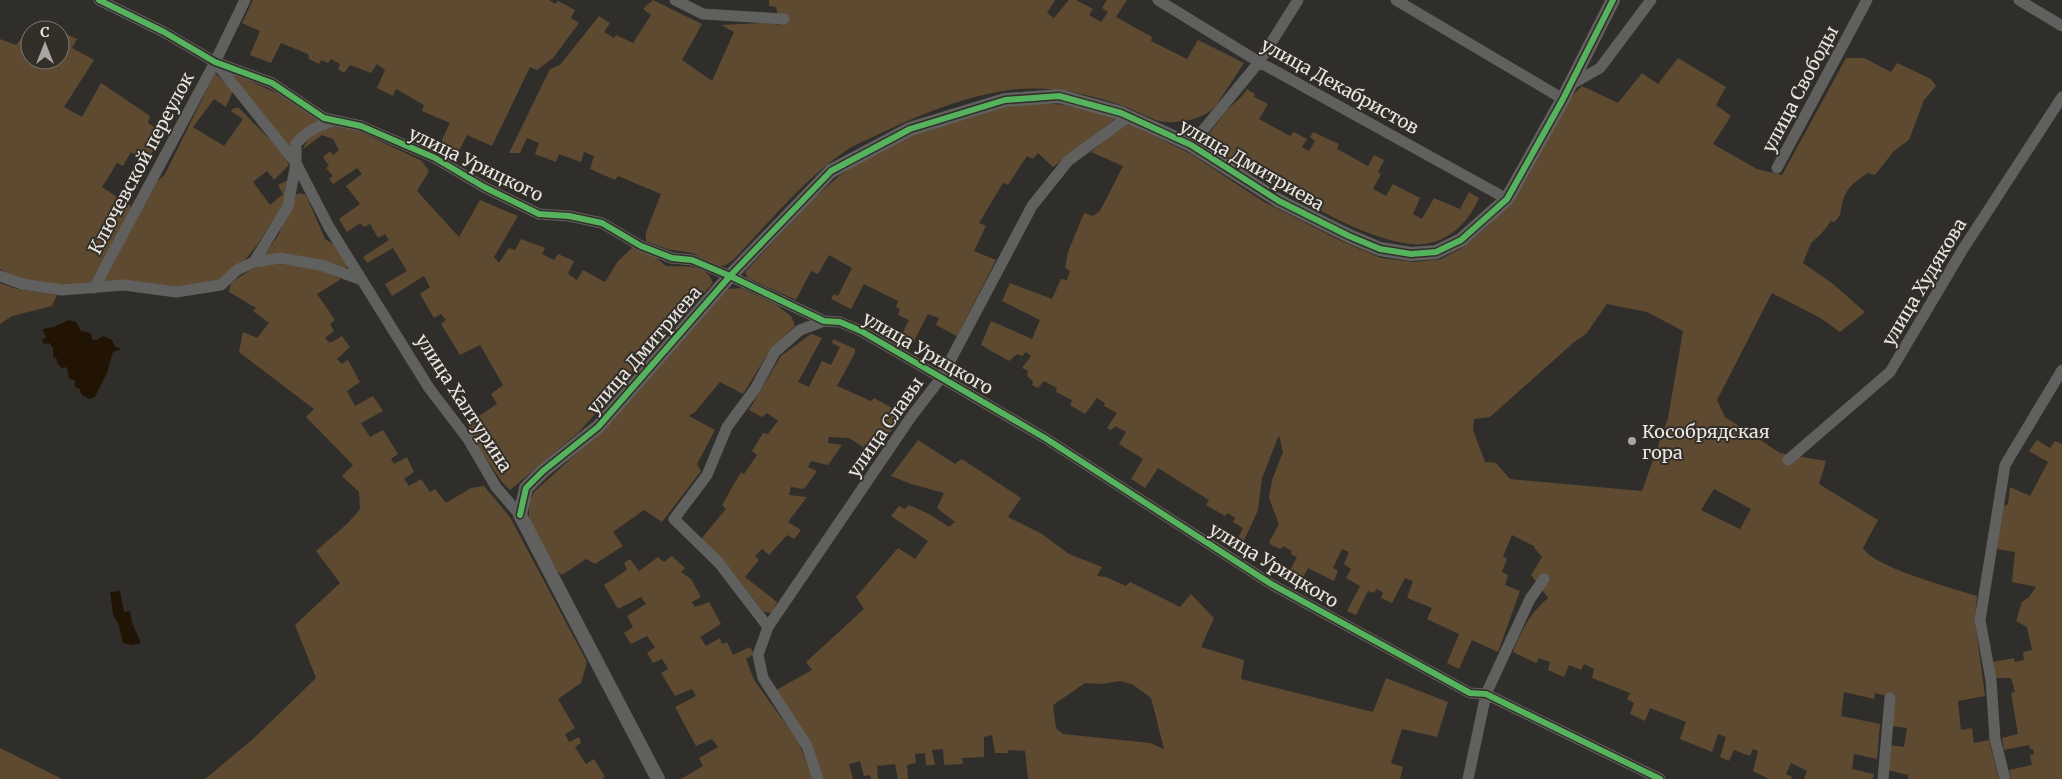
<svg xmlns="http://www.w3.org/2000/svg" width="2062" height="779" font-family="Merriweather,serif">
	<rect width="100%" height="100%" fill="#302e2b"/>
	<!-- green -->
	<path fill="#5e4a31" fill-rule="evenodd" d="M253,0H549L555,4L558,1L575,10L571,18L579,23L553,58L537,70L530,67L492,146L467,135L457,155L439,146L450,123L422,111L424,105L396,89L393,96L377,88L385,70L377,64L371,73L350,65L344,73L338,69L340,64L331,59L328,63L321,60L319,64L309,59L308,54L281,43L271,63L250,55L260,31L242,23Z
		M653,0L702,24L682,60L712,81L734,32L721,25L765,23L780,25L776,7L769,6V0H1055L1047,13L1054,18L1069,0H1076L1093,9L1089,15L1101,22L1108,12L1102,8L1107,0H1127L1116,17L1152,37L1151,41L1187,59L1198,40L1244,63L1215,107C1203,119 1182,123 1165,122C1153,121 1138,111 1126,107C1087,93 1045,84 1003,91C960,98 914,117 875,136C865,141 853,145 844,152C802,181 768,224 733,260L726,265L718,266L692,253L667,249L646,241V232L661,194L618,176L615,180L590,169L594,156L584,152L581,162L559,154L556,162L535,154L539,143L527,138L520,153H509L550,69L560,65L599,16L610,23L604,32L614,38L616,35L633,43L651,15L643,9Z
		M60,31L77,39L72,48L94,60L64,107L82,117L101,83L150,116L148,123L165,134L146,161L131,152L123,166L117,163L102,187L132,207L90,284L70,286L20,280L0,269V39L16,45L23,36L30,39V60H60Z
		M1678,58L1726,87L1716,105L1731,116L1713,144L1757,169L1782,175L1846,58H1864L1891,72L1897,63L1931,79L1936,86L1924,100L1909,140L1894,151L1875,175L1868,173C1857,180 1847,187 1843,200C1839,211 1844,213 1834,222L1831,221L1822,233L1811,243L1803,263L1833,284L1865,312L1840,332L1822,319L1772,293L1717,400L1725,417L1780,453L1826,461L1819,484L1878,520L1863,548C1873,567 1955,589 1977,596L1975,621L1985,696L1958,701L1961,730L1972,728L1974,743L1989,740L1999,779H1908V775L1887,770L1890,745L1904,747L1907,728L1892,726L1894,698L1875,693L1874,699L1844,692L1841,716L1880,724L1877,759L1854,754L1852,769L1874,774L1873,779H1804L1807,771L1791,763L1786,774L1792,777L1791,779H1769L1753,771L1758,751L1753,749L1750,756L1734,750L1729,761L1720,757L1726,737L1718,734L1712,752L1680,739L1686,722L1650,708L1645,721L1630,714L1634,703L1627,699L1630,693L1592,678L1594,669L1584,664L1581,670L1569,665L1564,677L1548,670L1550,662L1539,658L1536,663L1513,652C1520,632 1531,612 1548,598L1531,575L1542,557L1535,549L1534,546L1512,535L1503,556L1507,559L1502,572L1508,575L1505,585L1520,591L1498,652L1472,640L1459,669L1447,663L1459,634L1427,619L1432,608L1407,598L1413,581L1405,578L1392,603L1381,598L1383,592L1376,589L1374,593L1368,591L1356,615L1347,611L1360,586L1346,578L1351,569L1344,564L1349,552L1342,549L1333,568L1338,571L1334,581L1308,568L1299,585L1287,576L1297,557L1291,554L1292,551L1283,546L1280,549L1271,545L1269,542L1279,524L1269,498L1272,480L1283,452L1279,435L1262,478L1258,510L1242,545H1235L1243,528L1233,522L1235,518L1228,513L1225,516L1206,505L1209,500L1158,468L1145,488L1131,479L1143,459L1119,444L1126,432L1115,426L1111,430L1107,428L1117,413L1104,406L1105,403L1097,398L1085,414L1070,405L1072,400L1056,392L1057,388L1044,381L1038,388L1032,385L1033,381L1027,376L1028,371L1022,368L1031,356L1026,352L1022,356L1017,354L1009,361L981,345L991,321L1032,339L1040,320L1002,301L1010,283L1052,299L1061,279L1067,280L1070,271L1065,268L1068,252L1084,213L1093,216L1100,211L1123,166L1091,152L1126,122L1191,154L1264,202L1341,241L1381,258L1415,262L1441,259L1462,248L1491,223L1522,186L1571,97L1582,86L1618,103L1642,73L1658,84ZM1607,304L1647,312L1683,331L1668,418L1642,491L1510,479L1496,463L1485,462L1473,430L1474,419L1490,417L1573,343L1586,334ZM1714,489L1751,509L1740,529L1701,510Z
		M227,71L279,94L320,121L293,152Z
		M215,73L233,91L226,107L214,99L193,127L224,146L243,119L231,111L234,108H239L281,151L289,165L274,180L267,171L253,182L270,205L283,194L278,185L290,179L286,200L257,245L246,259L219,280L174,288L102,282L157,182L165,174Z
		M1247,89L1255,94L1254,97L1268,104L1259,119L1290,136L1294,132L1307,139L1302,147L1309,151L1315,141L1310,137L1313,132L1339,144L1337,149L1368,166L1374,155L1384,160L1378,172L1381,174L1373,189L1386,196L1393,184L1420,198L1413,214L1422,219L1434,198L1460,209L1469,192L1479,198C1470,219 1453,238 1430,243C1386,254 1295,197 1257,175H1252C1237,166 1210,155 1206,137L1227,110L1242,96Z
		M1034,103C1062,103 1090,109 1116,118L1053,167L1038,153L1033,159L1027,156L1008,185L1003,183L979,223L986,226L974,251L996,260L957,336L936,325L939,318L928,314L913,343L901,336L909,320L898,315L900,309L896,307L898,301L864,284L851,309L831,299L834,294L838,296L852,268L829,255L818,274L811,271L796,300L748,278L745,272L814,198L840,175L873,154L908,136L1006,107Z
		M336,126L348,128L361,132L422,161L429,171L417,191L459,237L480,200L518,216L494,257L499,263L509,248L515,250L521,239L545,248L542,254L554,260L558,254L574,261L568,274L577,280L583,270L605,282L618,261L633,247L654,256L666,266C682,267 707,263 713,283L579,432L510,490L502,482L467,431L473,420L497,404L491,394L503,385L480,345L460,355L441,324L446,320L441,314L434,318L420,294L430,287L424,276L392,296L385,284L407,271L393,248L367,263L363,257L389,240L385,234L378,238L370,224L364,227L360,223L347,232L339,219L360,204L346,186L362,174L357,168L333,184L329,179L333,176L326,168L329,166L323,157L330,151L333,155L339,150L333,139L322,135L303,149C310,133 320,129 336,126Z
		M299,193L306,195L325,239L333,244L349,266L345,268L322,261L262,257L278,236L294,196Z
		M273,263L318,268L341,279L317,294L335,320L330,324L334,331L325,338L330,343L342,336L350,347L337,359L342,364L348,360L360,382L347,391L355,406L373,396L383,411L361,423L370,437L383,430L398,454L391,459L394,464L407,457L414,472L404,479L409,486L421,479L430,492L435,489L446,503L471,488L484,486L510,517L587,662L581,683L558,699L575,728L565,734L569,742L579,737L581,743L575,747L586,764L594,759L605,777L602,779H205L253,739L316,678L295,625L340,583L316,551L348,523L360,509L359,492L342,476L353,465L306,417L314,409L239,352L243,332L257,338L269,323L253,311L256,308L229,292L231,283C245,273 256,265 273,263Z
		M0,283L17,289L57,295L52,306L12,316L0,324Z
		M741,288L775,304L791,316L795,326L770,350L743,394L720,382L695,412L689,416L715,430L697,464L701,471L662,522L644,510L613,532L623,546L595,564L586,559L562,575L558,572L529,521V502L534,492L599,433L727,289Z
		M811,334L822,338L798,382L809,387L822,361L831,365L840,347L832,343L833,339L855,349V353L837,386L871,401L874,398L903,414L879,448H872L866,444L863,447L849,438L829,437L828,443L842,445L828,465L811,461L808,467L817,471L804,489L791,487L789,495L807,497L788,522L801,530L794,539L787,535L769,555L762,549L755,556L759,560L745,577L777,602L772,613L764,612L731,570L701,539L726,509L722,505L741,472L744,474L757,455L752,451L763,433L768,434L778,421L767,413L762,417L749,410L781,356Z
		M918,440L955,464L962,459L1021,498L1008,517L1042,534L1069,554L1102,567L1097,576L1106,577L1126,586L1130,582L1180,607L1191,594L1214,618L1201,647L1244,660L1241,679L1373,712L1386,678L1448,702L1437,737L1402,729L1391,763L1403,767L1400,779H1028L1025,751L1008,750V753H995L992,735L984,737V757L962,758L963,764L944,765L943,749L932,750L935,765H926L925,753L915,754L916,763L907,765L908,779H898L895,764L877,766L878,779H871L870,775L864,776L860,761L849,764L853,779H821L776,690L812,670L806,662L864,609L856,597L898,548L915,559L928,541L891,516L899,506L905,509L909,505L931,515L949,527L955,522L937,508L944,493L911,484L891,476ZM1120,681L1132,684L1151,698L1164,749L1150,743L1063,734L1056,728L1053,705L1085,683L1102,684Z
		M2037,440L2050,448L2055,441L2062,444V779H2011L2009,770L2032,765L2030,755L2034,754L2033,749H2030L2029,745L2004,750L2002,738L2018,734L2011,693L2015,692L2011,678H1995L1992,662L2014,658L2015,662L2024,660L2023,652L2032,650L2027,627L2016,621L2022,602L2029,597L2036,587L2012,582L2015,552L1997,549L2003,507L2008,504L2010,487L2030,496L2048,462L2029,451Z
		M672,556L685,568L681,572L691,579L701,597L692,602L695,607L709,602L721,624L700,637L706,646L720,638L722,644L727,642L733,655L750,647L754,654L746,659L754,680L798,741L813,779H681L703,766L699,758L718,747L712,739L696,746L675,707L696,696L692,689L675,696L661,673L668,669L662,659L653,663L647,653L655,647L647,636L631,644L624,633L633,627L627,616L646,604L641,597L618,609L604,585L627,570L624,563L630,559L639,571L658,557L664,562Z
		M0,748L62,779H0Z"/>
	<!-- water -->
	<path fill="#211405" d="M69,320L76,322L81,331L91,333L92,339L96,340L103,336L112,340L115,347L122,349L113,352L107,373L95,397L89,399L81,394L80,389L75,387V380L69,379L67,368L64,367L62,369L57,363V359L53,357V348L49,343L44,344L42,340L46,337L42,329L54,327Z
		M120,591L124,612L130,611L132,623L141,643L133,645L123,643L118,623L113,615L110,592Z"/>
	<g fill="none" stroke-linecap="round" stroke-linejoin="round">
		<!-- minor -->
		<path stroke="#60605f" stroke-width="11" d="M99,0L164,32L215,62L272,83L324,118L361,126L435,158L484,187L539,214L569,216L602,223L641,246L672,258L692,260L730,276L824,321L840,322L861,331L1045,438L1271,584L1470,693L1486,694L1660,779
			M675,0L703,14L784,19
			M1158,0L1259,62L1507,199
			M1396,0L1563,99
			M2019,0L2062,26
			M216,63L296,163L329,227L429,388L468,439L496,487L520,515
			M1570,85L1600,68L1651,0
			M1191,145L1259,62L1298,0
			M1777,168L1867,0
			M254,262L280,258L321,265L362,280
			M0,276L22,284L62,290L124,285L176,292L221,285L237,270L254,262L288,206L296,163V144C307,131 318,126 333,121
			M94,288L215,62L245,0
			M1788,460L1890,372L1963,249L2062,97
			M768,627L719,563L674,519L707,475L727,427L755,389L775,352L800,330L824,321
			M818,779L807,746L763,678L758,655L768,627L911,417L941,378L1032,206L1068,161L1129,116
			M1468,779L1486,694L1530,599L1544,579
			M1883,779L1890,698
			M2005,779L1995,739L1991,680L1980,620L2005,465L2062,370"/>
		<!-- tertiary -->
		<path stroke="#60605f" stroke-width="14" d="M658,779L520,515L526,488L543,471L598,427L730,276L831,171L910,129L1005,100L1059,96L1121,113L1191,145L1279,201L1349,236L1380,249L1411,254L1436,252L1461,240L1507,199L1563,99L1613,0"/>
		<!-- cycleway casing -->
		<g stroke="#332e28" stroke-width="9">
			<path id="cycleway" d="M99,0L164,32L215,62L272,83L324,118L361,126L435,158L484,187L539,214L569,216L602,223L641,246L672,258L692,260L730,276L824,321L840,322L861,331L1045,438L1271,584L1470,693L1486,694L1660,779
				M520,515L526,488L543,471L598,427L730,276L831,171L910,129L1005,100L1059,96L1121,113L1191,145L1279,201L1349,236L1380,249L1411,254L1436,252L1461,240L1507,199L1563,99L1613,0"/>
		</g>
		<!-- cycleway -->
		<use href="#cycleway" stroke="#56b35d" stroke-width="6"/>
	</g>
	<!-- markers -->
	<circle fill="#a9a6a3" stroke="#332e28" stroke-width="2" cx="1632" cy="441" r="5"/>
	<g text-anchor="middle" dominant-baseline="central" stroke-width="4" stroke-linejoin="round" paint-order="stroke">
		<!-- street labels -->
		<g font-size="18" fill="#eae7e3" stroke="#332e28">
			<text transform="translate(1340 86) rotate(29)">улица Декабристов</text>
			<text transform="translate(1800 89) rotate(-62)">улица Свободы</text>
			<text transform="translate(141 163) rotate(-62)">Ключевской переулок</text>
			<text transform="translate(476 164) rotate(26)">улица Урицкого</text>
			<text transform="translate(1252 165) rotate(30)">улица Дмитриева</text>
			<text transform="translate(1924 282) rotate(-59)">улица Худякова</text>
			<text transform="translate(644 350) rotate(-49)">улица Дмитриева</text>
			<text transform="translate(928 353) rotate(30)">улица Урицкого</text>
			<text transform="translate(464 403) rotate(57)">улица Халтурина</text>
			<text transform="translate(885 427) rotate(-55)">улица Славы</text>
			<text transform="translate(1274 565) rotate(31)">улица Урицкого</text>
		</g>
		<!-- poi labels -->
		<g font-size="18" fill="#eae7e3" stroke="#332e28" text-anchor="start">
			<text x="1642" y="431">Кособрядская<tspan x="1642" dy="21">гора</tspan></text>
		</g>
	</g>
	<!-- north arrow -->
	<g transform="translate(45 45)"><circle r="24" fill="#332e28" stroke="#7c7873"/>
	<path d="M0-4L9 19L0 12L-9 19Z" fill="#a9a6a3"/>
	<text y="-8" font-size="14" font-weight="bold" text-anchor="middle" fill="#eae7e3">С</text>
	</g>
</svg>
